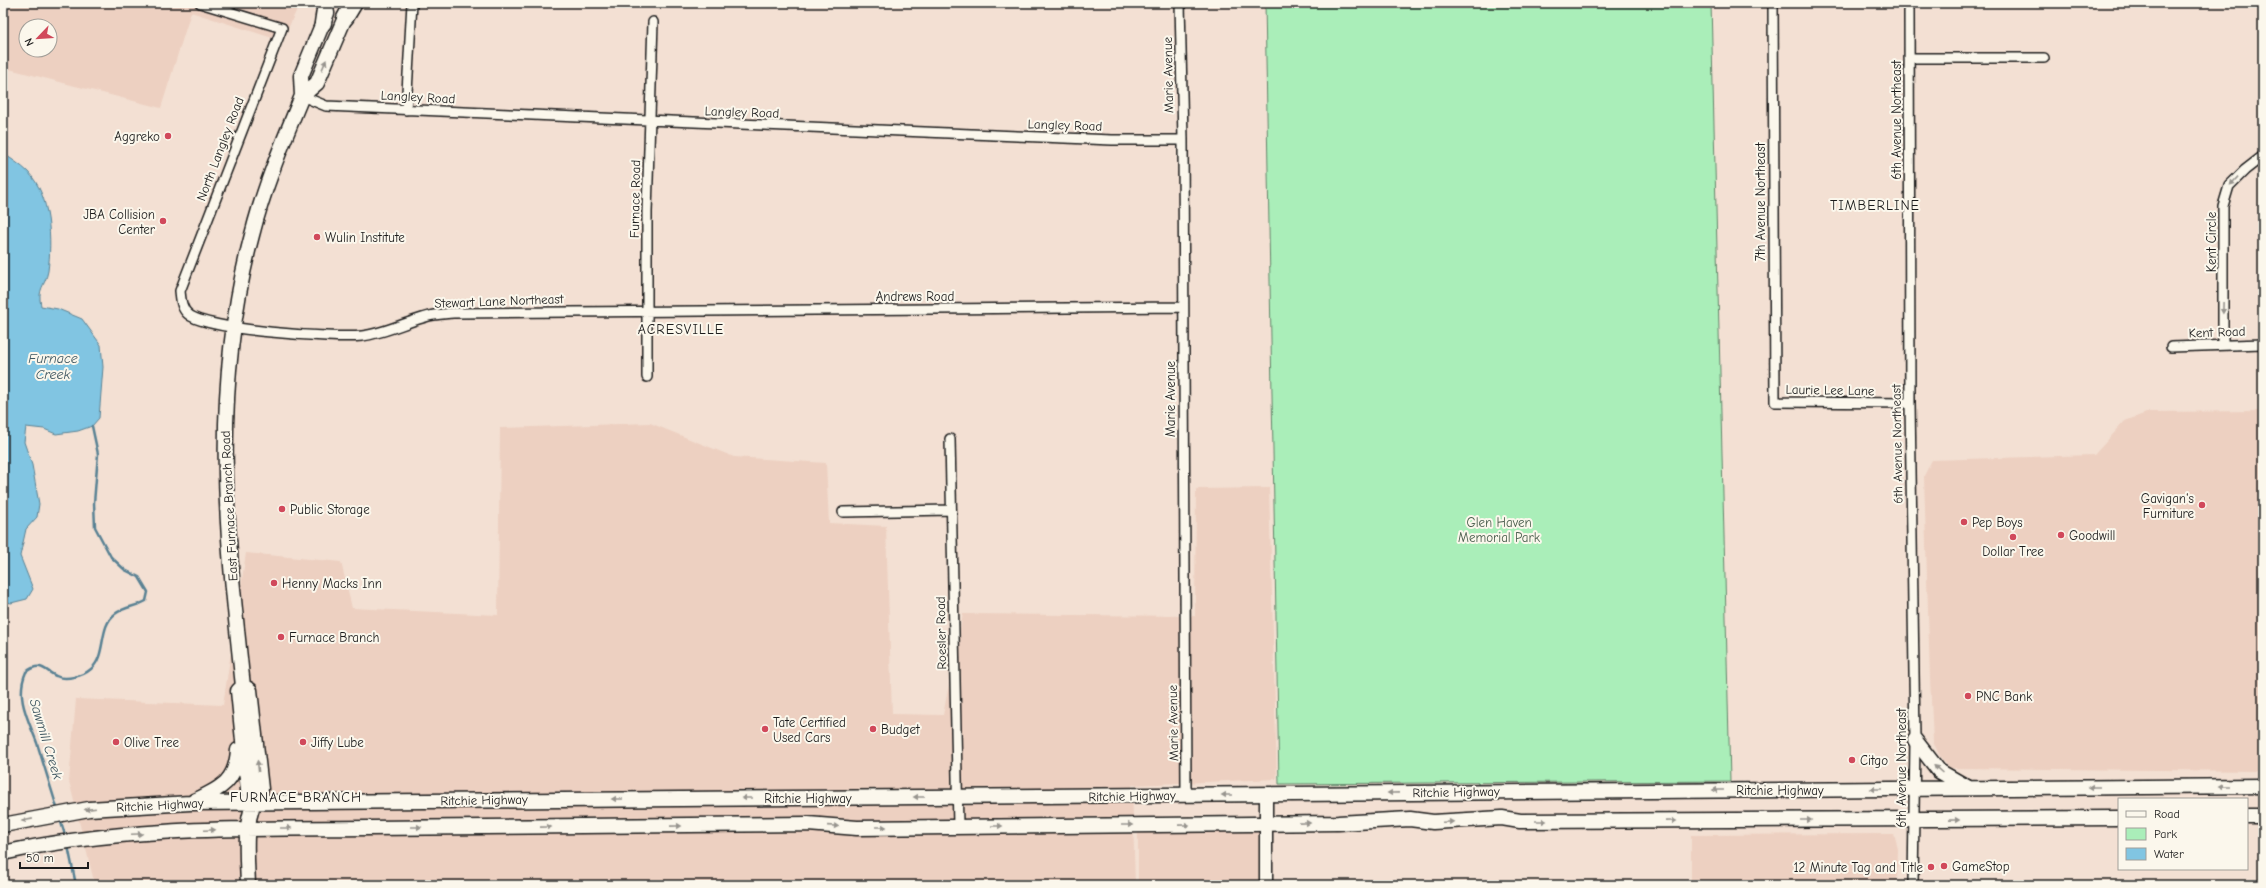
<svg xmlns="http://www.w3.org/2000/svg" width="2266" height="888" font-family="'Comic Neue',sans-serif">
	<rect width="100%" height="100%" fill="#f3e0d3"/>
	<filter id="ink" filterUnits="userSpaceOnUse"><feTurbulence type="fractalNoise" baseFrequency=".025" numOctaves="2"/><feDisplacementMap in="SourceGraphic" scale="8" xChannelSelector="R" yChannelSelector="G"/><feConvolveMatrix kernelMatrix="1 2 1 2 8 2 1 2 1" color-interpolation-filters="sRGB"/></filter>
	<g filter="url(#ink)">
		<!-- built -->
		<path fill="#edd0c1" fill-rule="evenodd" d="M4,3H300L282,41L191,12L161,108L9,69L3,63ZM26,26H50V50H26Z
			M2263,411V771L1950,768L1941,758L1933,742L1930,678L1924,476L1932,460L2094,455L2125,421L2149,412Z
			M650,423L734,457L826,463L829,523L886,526L892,714L943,715L963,614L1195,616L1196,489L1269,488L1277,779L1132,785L1135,885H95L69,781L76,699L223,705L246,553L341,562L352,608L498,615L500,428Z
			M1260,828L1259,885H1138V832Z
			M1894,834L1898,849L1897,885H1691V835Z"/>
		<!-- green -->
		<path fill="#aaeeb9" stroke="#63856a" d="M1265,3H1711L1730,781L1279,784Z"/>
		<!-- water -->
		<path fill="#81c5e2" stroke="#598193" d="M3,153C11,159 21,165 28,172C51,196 52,240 48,271C45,287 37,288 41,306L58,309L82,319L101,345L103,367L99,418L92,426L78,431L56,434L44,429L26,427L24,442L32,465L39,504L37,517L26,529L20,556L33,589L27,599L11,603L3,601Z"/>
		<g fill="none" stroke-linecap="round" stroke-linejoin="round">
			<!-- stream -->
			<path stroke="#598193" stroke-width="2.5" d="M58,811C51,788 44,765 37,743C28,719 15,697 26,672C30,669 35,666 40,667C45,668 51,674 56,676C66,681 83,676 91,669C107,655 98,627 115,614C125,606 136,607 146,601L148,592L139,577L125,570L111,557L95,527L94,503L98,454L92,426
				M60,819L66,838
				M68,846L76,885"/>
			<!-- street casing -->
			<g stroke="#1c1c1c" stroke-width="12">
				<path id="street" d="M200,3L282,28L180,291C181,299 181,308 188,314C204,330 336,339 362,336C385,333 406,322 429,316C437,314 445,314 453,313L1182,307
					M1180,3L1183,140L1186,795
					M1773,3L1775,402L1910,403
					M1909,3L1910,403L1915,740L1913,885
					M1909,58H2044
					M302,96L326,106L1112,140H1183
					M406,110L412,3
					M2223,344V206L2229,186L2245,170L2263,156
					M2171,347L2263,344
					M647,377V212L653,22
					M950,439L958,826
					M843,512L951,510"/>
			</g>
			<!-- secondary casing -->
			<g stroke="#1c1c1c" stroke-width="15">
				<path id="secondary" d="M1266,794V885"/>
			</g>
			<!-- primary casing -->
			<g stroke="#1c1c1c" stroke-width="17">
				<path id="primary" d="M302,96L317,83L349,8
					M243,686C226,530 211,389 252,235C264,187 283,142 302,96L301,76L327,13
					M243,686L250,690L261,789C242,818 247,852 248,885
					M243,686L238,691L248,790L252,802
					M1915,740L1939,771L1967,787
					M194,801C221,788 236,782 238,750
					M2247,816H2263
					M3,825L89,809L190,803L2263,786
					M3,853C123,826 248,829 370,828C516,827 662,826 808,824L857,828L1338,823L1410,819L1433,822L1502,818L1520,821L2119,818"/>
			</g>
			<!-- highway casing -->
			<g stroke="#1c1c1c" stroke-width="19">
				<path id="highway" d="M345,18L354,3
					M323,23L326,3"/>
			</g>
			<!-- street -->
			<use href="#street" stroke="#fbf7ec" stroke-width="9"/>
			<!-- secondary -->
			<use href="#secondary" stroke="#fbf7ec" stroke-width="12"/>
			<!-- primary -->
			<use href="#primary" stroke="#fbf7ec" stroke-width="14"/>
			<!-- highway -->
			<use href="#highway" stroke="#fbf7ec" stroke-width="16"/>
		</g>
		<!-- one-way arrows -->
		<defs><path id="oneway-solid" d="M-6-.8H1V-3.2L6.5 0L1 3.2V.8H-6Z"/></defs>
		<g fill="#97948e">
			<use href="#oneway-solid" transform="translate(324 65) rotate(-67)"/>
			<use href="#oneway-solid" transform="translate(2234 181) rotate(133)"/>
			<use href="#oneway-solid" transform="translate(2223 308) rotate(91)"/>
			<use href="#oneway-solid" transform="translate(258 766) rotate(-96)"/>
			<use href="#oneway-solid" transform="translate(1938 769) rotate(-138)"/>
			<use href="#oneway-solid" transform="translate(2224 786) rotate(180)"/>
			<use href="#oneway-solid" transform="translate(2094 787) rotate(180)"/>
			<use href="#oneway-solid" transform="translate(1876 789) rotate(180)"/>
			<use href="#oneway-solid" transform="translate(1718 790) rotate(180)"/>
			<use href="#oneway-solid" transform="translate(1393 793) rotate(179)"/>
			<use href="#oneway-solid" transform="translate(1227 795) rotate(180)"/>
			<use href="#oneway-solid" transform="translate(919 797) rotate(180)"/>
			<use href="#oneway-solid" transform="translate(747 798) rotate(180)"/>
			<use href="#oneway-solid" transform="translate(617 799) rotate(180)"/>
			<use href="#oneway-solid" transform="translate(90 809) rotate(173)"/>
			<use href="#oneway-solid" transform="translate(27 820) rotate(169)"/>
			<use href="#oneway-solid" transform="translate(1806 820)"/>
			<use href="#oneway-solid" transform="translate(1954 820) rotate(-1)"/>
			<use href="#oneway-solid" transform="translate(1541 821)"/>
			<use href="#oneway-solid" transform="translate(1671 821) rotate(-1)"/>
			<use href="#oneway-solid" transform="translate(1448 822) rotate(-2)"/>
			<use href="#oneway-solid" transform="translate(1305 823) rotate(-1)"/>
			<use href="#oneway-solid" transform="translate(1127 825)"/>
			<use href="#oneway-solid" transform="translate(1184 825) rotate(-1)"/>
			<use href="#oneway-solid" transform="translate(676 826) rotate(-1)"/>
			<use href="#oneway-solid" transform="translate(833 826) rotate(4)"/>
			<use href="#oneway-solid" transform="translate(997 826)"/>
			<use href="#oneway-solid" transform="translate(416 827)"/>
			<use href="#oneway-solid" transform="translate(546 827) rotate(-1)"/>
			<use href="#oneway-solid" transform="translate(881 827)"/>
			<use href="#oneway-solid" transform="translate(286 828)"/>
			<use href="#oneway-solid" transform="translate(210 830) rotate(-2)"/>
			<use href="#oneway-solid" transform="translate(137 834) rotate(-3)"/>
		</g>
	</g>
	<!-- markers -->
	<g fill="#d1495b" stroke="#fbf7ec" stroke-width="1.5">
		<circle cx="168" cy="136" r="4"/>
		<circle cx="163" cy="221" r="4"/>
		<circle cx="317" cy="237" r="4"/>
		<circle cx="2202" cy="505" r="4"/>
		<circle cx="282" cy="509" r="4"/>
		<circle cx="1964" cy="522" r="4"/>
		<circle cx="2061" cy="535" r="4"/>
		<circle cx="2013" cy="537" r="4"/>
		<circle cx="274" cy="583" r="4"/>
		<circle cx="281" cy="637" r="4"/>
		<circle cx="1968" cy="696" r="4"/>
		<circle cx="765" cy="729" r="4"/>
		<circle cx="873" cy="729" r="4"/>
		<circle cx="116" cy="742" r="4"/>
		<circle cx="303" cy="742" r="4"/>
		<circle cx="1852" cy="760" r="4"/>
		<circle cx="1944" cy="866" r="4"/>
		<circle cx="1931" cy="867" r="4"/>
	</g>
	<g text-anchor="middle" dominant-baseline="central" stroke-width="4" stroke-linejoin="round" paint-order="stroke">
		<!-- street labels -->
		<g font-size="13" fill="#1c1c1c" stroke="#fbf7ec">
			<text transform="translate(1168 75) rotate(-91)">Marie Avenue</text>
			<text transform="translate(418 97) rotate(3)">Langley Road</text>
			<text transform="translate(742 112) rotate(2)">Langley Road</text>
			<text transform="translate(1896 120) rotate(-90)">6th Avenue Northeast</text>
			<text transform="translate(1065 125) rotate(2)">Langley Road</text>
			<text transform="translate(220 149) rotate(-69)">North Langley Road</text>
			<text transform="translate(635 199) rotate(-89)">Furnace Road</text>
			<text transform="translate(1760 202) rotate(-90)">7th Avenue Northeast</text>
			<text transform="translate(2211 242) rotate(-90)">Kent Circle</text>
			<text x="915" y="296">Andrews Road</text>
			<text transform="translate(499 301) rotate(-2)">Stewart Lane Northeast</text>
			<text transform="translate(2217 332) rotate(-2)">Kent Road</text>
			<text transform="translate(1830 390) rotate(1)">Laurie Lee Lane</text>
			<text transform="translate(1170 399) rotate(-90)">Marie Avenue</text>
			<text transform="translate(1897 444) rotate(-91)">6th Avenue Northeast</text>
			<text transform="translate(229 506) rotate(-93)">East Furnace Branch Road</text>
			<text transform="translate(941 633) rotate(-91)">Roesler Road</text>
			<text transform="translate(1173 723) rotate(-91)">Marie Avenue</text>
			<text transform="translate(1901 768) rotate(-90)">6th Avenue Northeast</text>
			<text x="1780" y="790">Ritchie Highway</text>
			<text transform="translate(1456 792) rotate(-1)">Ritchie Highway</text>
			<text transform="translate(1132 796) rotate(-1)">Ritchie Highway</text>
			<text x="808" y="798">Ritchie Highway</text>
			<text transform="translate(484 800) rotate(-1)">Ritchie Highway</text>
			<text transform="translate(160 805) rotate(-3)">Ritchie Highway</text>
		</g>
		<!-- poi labels -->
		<g font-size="13" fill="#1c1c1c" stroke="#fbf7ec" text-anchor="start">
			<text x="160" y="136" text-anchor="end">Aggreko</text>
			<text x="155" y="214" text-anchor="end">JBA Collision<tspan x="155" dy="15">Center</tspan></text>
			<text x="325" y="237">Wulin Institute</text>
			<text x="2194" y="498" text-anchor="end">Gavigan's<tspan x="2194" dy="15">Furniture</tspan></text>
			<text x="290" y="509">Public Storage</text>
			<text x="1972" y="522">Pep Boys</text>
			<text x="2069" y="535">Goodwill</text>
			<text x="2013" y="551" text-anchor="middle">Dollar Tree</text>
			<text x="282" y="583">Henny Macks Inn</text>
			<text x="289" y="637">Furnace Branch</text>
			<text x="1976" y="696">PNC Bank</text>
			<text x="773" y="722">Tate Certified<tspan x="773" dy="15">Used Cars</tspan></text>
			<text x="881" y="729">Budget</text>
			<text x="124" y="742">Olive Tree</text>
			<text x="311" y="742">Jiffy Lube</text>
			<text x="1860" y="760">Citgo</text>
			<text x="1952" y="866">GameStop</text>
			<text x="1923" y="867" text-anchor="end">12 Minute Tag and Title</text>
		</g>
		<!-- park labels -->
		<g font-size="13" fill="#475b4b" stroke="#fbf7ec">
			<text x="1499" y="522">Glen Haven<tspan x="1499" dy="15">Memorial Park</tspan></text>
		</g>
		<!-- neighbourhood labels -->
		<g font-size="14" letter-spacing="1" fill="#1c1c1c" stroke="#fbf7ec">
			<text x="1875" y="205">TIMBERLINE</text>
			<text x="681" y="329">ACRESVILLE</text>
			<text x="296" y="797">FURNACE BRANCH</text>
		</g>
		<!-- water labels -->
		<g font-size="14" font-style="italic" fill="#3f5761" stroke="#fbf7ec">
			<text x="53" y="358">Furnace<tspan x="53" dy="16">Creek</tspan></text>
			<text transform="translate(46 739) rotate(73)">Sawmill Creek</text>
		</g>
	</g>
	<!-- margin -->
	<rect width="2266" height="888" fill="none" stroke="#fbf7ec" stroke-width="16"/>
	<rect x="8" y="8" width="2250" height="872" fill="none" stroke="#1c1c1c" stroke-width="1.5" filter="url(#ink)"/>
	<!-- legend -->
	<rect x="2118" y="798" width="130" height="72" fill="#fbf7ec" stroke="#a29f99"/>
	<rect x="2126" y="811" width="20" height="6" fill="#fbf7ec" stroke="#a29f99"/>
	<text x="2154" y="818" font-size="12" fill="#1c1c1c">Road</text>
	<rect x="2126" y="828" width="20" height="12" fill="#aaeeb9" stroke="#a29f99"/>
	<text x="2154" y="838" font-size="12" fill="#1c1c1c">Park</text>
	<rect x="2126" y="848" width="20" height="12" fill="#81c5e2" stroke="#a29f99"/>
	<text x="2154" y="858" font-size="12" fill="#1c1c1c">Water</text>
	<!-- north arrow -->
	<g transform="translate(38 38) rotate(245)"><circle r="19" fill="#fbf7ec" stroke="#a29f99"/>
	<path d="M0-3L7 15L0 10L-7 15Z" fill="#d1495b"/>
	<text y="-6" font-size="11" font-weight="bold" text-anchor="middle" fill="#1c1c1c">N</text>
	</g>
	<!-- scale -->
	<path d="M20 862v6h68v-6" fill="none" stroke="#1c1c1c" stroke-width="2"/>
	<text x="26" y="862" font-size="12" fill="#1c1c1c" stroke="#fbf7ec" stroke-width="3" paint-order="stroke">50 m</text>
</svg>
